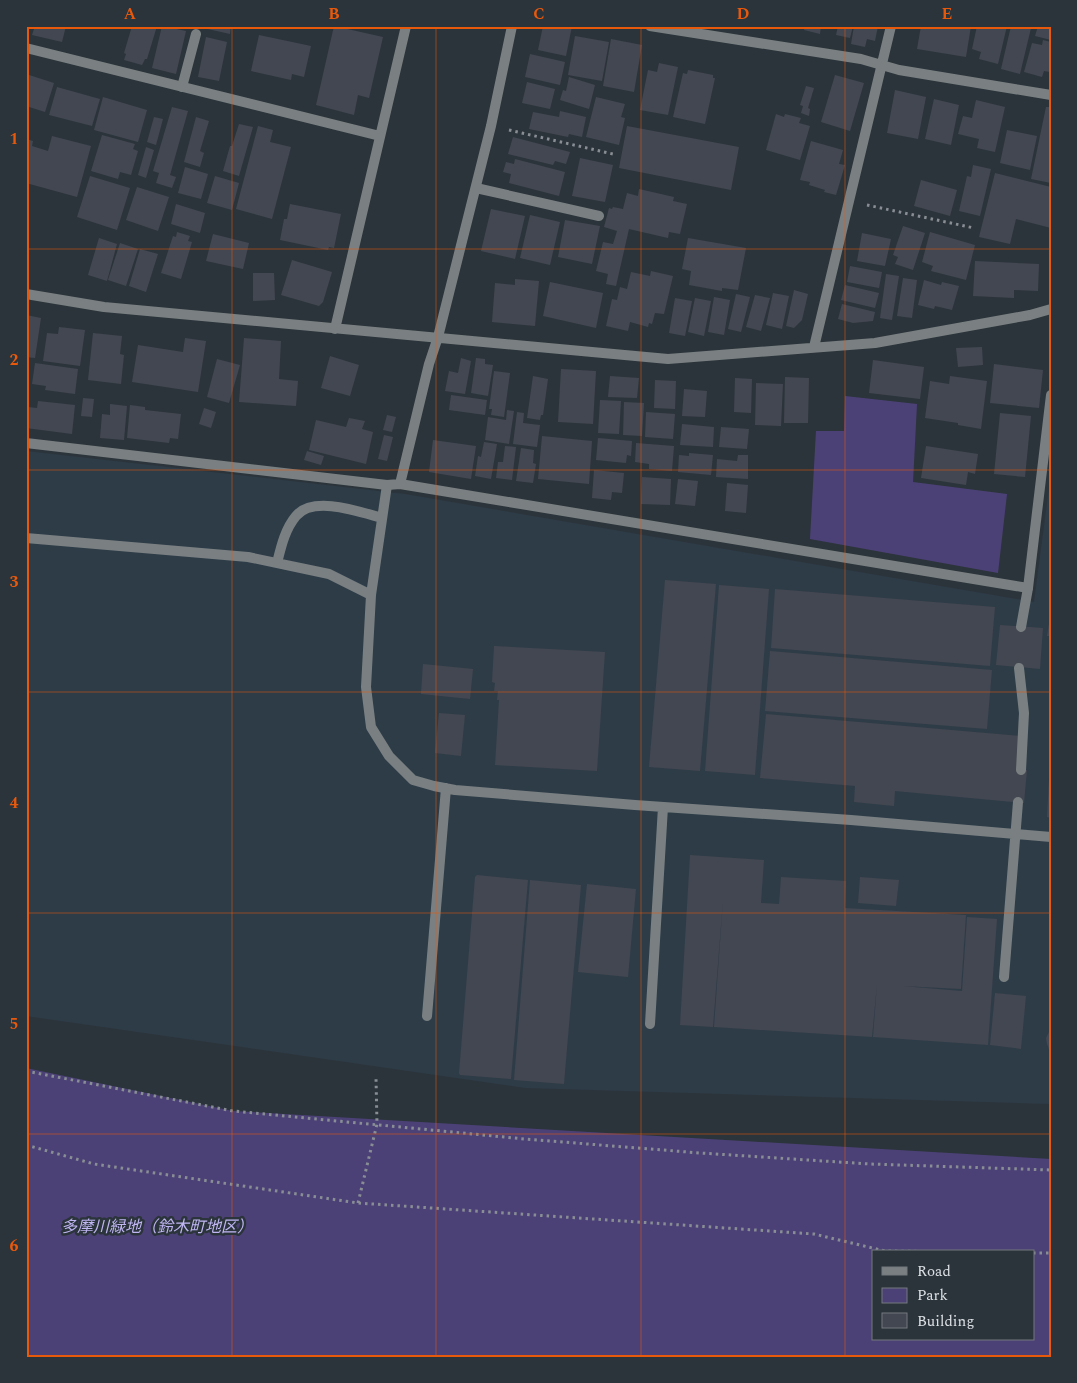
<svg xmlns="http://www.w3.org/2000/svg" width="1077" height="1383" font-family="Spectral,'Noto Sans JP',serif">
	<rect width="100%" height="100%" fill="#2c343b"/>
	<!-- built -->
	<path fill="#2e3c48" d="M26,451L405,494L1034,602L1051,473V1104L526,1088L26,1016Z"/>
	<!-- green -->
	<path fill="#4c4177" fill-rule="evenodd" d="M845,396L917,404L913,482L1007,494L998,573L810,539L816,431H844Z
		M26,1068L233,1111L1051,1159V1357H26ZM873,1252H1033V1339H873Z"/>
	<!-- building -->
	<path fill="#434751" d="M27,26H66L62,42L32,35L34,29Z
		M132,26H157L147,59H145L142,65L124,60L126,54L124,53Z
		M162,26L186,31L176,74L152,68Z
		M208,26H231L230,34L208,29Z
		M334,26L383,37L369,98L358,95L354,115L316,105Z
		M543,26L557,29L558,26H572L566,56L538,50Z
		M805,26H821L820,34L804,30Z
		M838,26H853L850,38L836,35Z
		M854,26H878L875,41L867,39L865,47L851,44Z
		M921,26H971L966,57L917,49Z
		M977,26H1007L998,64L979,59L981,52L972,49Z
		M1011,26L1031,28L1020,74L1001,69Z
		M1038,26H1051V40L1035,36Z
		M259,35L311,46L304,77L292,74L291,80L251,71Z
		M575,36L609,42L602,81L568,75Z
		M206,37L227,42L219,81L198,77Z
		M611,39L642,45L634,92L603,86Z
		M1043,40L1051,42L1050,72L1044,71L1042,77L1024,72L1032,43L1042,45Z
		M530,54L565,62L560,85L525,77Z
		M659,63L678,67L668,115L640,110L648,70L657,72Z
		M688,70L713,75V78H715L705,124L673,117L683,73L687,74Z
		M26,74L54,83L45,112L26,106Z
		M835,75L864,83L850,131L821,122Z
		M569,77L595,85L589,109L560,100L563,90L566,91Z
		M527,82L555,89L550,109L522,103Z
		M806,86L814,88L808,108L810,109L809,116L801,113L803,106L800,105Z
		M57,87L100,99L92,126L49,115Z
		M895,90L926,97L918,139L887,133Z
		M103,97L147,110L138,142L94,130Z
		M596,97L625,104L621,117L625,118L619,145L586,137Z
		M934,99L959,105L951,145L925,139Z
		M976,100L1005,107L995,152L977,148L979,139L958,134L963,116L972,118Z
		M172,107L188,111L170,175L176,177L172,188L156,183L159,173L153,171Z
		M1046,107H1051V183L1031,179Z
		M560,111L586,117L582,137L569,134L568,137L529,129L533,112L559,117Z
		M776,114L784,117L785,114L801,118L799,123L810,126L800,160L766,150Z
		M154,117L163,119L156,145L147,142Z
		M196,117L209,121L200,151L204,153L200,167L184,162Z
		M239,124L253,127L239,176L223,171L230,146H232Z
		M258,126L273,130L270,142L291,147L272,219L236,209Z
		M627,126L739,147L731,190L619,168Z
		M1007,130L1037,136L1030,170L1000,163Z
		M102,135L135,144L133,149L138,151L131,175L120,172L118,179L91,171Z
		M52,136L91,146L77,197L26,183V139L33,141L32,146L48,151Z
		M513,137L570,152L566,164L555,161L553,165L508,154Z
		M811,141L843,150L839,164L845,165L836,195L824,192L825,190L809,185L810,182L800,180Z
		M146,147L154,150L146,178L138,175Z
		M580,158L613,165L605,202L572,196Z
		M515,159L565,172L559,196L509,183L511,174L503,172L506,162L514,164Z
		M973,165L991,169L980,216L959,211L967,176L971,177Z
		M185,167L208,174L201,199L178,193Z
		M995,173L1051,187V228L1016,219L1010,244L979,237Z
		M90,176L130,188L117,230L77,217Z
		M215,176L239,183L232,210L207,203Z
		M921,180L957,190L950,216L914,206Z
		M137,187L169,197L158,231L126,220Z
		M639,189L674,197L673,201L687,204L680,234L669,232L668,238L629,229L616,286L606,284L608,274L596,271L603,242L613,244L617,231L604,227L609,208L612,209L613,207L623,209L627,193L638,196Z
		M176,204L205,213L200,233L171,224Z
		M290,204L341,214L334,248L329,247L328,250L280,240L284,219H287Z
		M491,209L525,216L515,259L481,251Z
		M530,215L560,222L550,265L520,258Z
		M565,220L600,226L592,264L558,257Z
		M903,226L925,233L913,270L895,264L898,257L893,255Z
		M177,232L190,236L188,241L192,242L181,279L161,273L173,236L176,237Z
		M930,232L975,245L966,280L931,271L933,266L922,262Z
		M862,233L891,239L885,266L857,261Z
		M213,234L249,243L243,269L206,261Z
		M99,238L117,244L107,281L88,275Z
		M688,238L746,248L738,290L722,288V291L689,285L691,271L682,269Z
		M120,243L138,249L126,286L108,280Z
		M140,249L158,254L146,292L129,286Z
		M292,260L332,272L323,302L319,306L281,295Z
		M975,261L1039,264L1038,291L1014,290V298L973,296Z
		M850,266L882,272L879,288L847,282Z
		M651,271L673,276L664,314L655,313L652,324L649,323L648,327L630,322L628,331L606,326L612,299L617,300L620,287L627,289L631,272L650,276Z
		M253,273H274L275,300L253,301Z
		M886,274L899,276L892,320L880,318Z
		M903,278L917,280L912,318L897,316Z
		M515,279L539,281L535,326L492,322L495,283L515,285Z
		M924,280L941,285L942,282L959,286L952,310L935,306L934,309L918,305Z
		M550,282L603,293L596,328L543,316Z
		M845,285L879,293L875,308L841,300Z
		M794,290L808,294L802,320L794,328L786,326Z
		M773,293L789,296L782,329L766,325Z
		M736,294L750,297L741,332L728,329Z
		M755,295L770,298L761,331L746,327Z
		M714,297L730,300L724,335L708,332Z
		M675,298L692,301L685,336L669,333Z
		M695,298L711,301L704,336L688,332Z
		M842,304L875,312L873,321L853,323L838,319Z
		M26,315L41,318L35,358L26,357Z
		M59,327L85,330L80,366L43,361L47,333L58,334Z
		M93,333L122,336L120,354L124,355L121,384L88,380Z
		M185,338L206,341L198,392L132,382L138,345L183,352Z
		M244,338L281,341L279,379L298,381L296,406L239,402Z
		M982,347L983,365L958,367L956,348Z
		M330,356L359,365L350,396L321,388Z
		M461,358L471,361L465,394L445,391L449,371L458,373Z
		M476,358L485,359V364L493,365L488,396L471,393Z
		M217,359L240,365L229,403L207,397Z
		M873,360L924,367L920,399L869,393Z
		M35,363L78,369L75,394L45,390L46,386L32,384Z
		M994,364L1043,370L1039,408L990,403Z
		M561,369L596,371L593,424L558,422Z
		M494,371L510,373L504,417L491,415L492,409H489Z
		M533,376L548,379L543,415H541L540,420L527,418Z
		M610,376L639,378L637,398L608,397Z
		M950,376L987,381L981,429L958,425V423L925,418L930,381L949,384Z
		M785,377L809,378L808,423H784Z
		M735,378L752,379L751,413L734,412Z
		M655,380L676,381L675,409L654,408Z
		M756,383L783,384L781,426L755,425Z
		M684,389L707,391L705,417L682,416Z
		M451,395L487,400L485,415L449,410Z
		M83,398L94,399L92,417L81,416Z
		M600,400L621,401L619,434L598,433Z
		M38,401L75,405L72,434L26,428L28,407L37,408Z
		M624,402L644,403L642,436L623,435Z
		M110,404L127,406L124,440L100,438L102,414L110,415Z
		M130,405L145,407V410L181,414L178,439L170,438L169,443L127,438Z
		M204,408L216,412L211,428L199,424Z
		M507,410L514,411L509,444L485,440L488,417L506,420Z
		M517,412L524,413L523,423L540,425L537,447L513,444Z
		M646,412L675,414L673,439L645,437Z
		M1000,413L1031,416L1025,477L994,474Z
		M387,415L396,417L392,432L383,430Z
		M349,418L365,421L362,429L373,432L366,464L309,450L316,420L346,427Z
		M682,424L714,427L713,447L680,445Z
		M721,427L749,429L747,449L719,447Z
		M384,435L393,437L387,461L378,459Z
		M542,436L592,441L589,484L538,479Z
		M598,438L632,441L631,456L627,455L626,463L596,460Z
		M433,440L476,446L471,479L429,472Z
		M484,442L497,444L491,479L475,476L478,456L481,457Z
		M636,443L674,446L672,471L649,469V464L635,462Z
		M505,446L516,447L512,480L496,478L498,462H503Z
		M926,446L978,454L975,474L968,472L966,485L921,478Z
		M521,448L534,450L533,463L536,464L533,483L516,481Z
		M307,451L324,456L321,465L304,460Z
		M689,453L713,455L711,475L678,472L679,455L689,456Z
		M738,455H748V479L716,477L717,459L737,461Z
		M594,470L624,473L622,493L612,492L611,500L592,498Z
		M642,477L671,479L670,505L641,504Z
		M678,479L698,481L695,506L675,504Z
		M727,483L748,485L746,513L725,511Z
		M665,580L716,584L700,771L649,767Z
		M719,585L769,589L755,775L705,771Z
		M775,589L995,607L990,666L771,648Z
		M1050,617H1051V636H1047Z
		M1000,625L1043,628L1040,669L996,665Z
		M494,646L605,652L597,771L495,765L499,700H497L498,691H494L495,683L492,682Z
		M770,651L992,670L987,729L765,711Z
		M423,664L473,669L470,699L421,694Z
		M439,713L465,715L461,756L435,753Z
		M766,714L1021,736L1018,769L1027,770L1024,803L895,791L894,806L854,802L855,786L760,778Z
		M1049,779H1051V818L1047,817Z
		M690,855L764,860L761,903L779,904L781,877L846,881L845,908L966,915L961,989L902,986L962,991L967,917L997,919L988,1045L873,1037L877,984L872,1037L714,1027L723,900L713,1027L680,1025Z
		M477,875L528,880L511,1079L460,1075L459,1073L475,877Z
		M860,877L899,880L896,906L858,903Z
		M530,880L581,885L564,1084L514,1080Z
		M587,884L636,889L628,977L578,972Z
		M995,993L1026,996L1021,1049L990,1045Z
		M1051,1028V1054L1047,1044L1046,1038Z"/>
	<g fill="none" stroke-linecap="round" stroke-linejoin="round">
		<!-- path -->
		<path stroke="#888e94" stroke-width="3" stroke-dasharray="2.5 4" stroke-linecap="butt" d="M509,130L613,154
			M867,205L974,228
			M26,1071L233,1111L525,1139L700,1153L870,1164L1051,1170
			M26,1145L94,1164L358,1203L814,1234L885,1251L966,1252
			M358,1203L377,1124L376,1078
			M1033,1253H1051"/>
		<!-- lane -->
		<path stroke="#7a8082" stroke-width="10" d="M182,87L196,34
			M476,188L599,216
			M387,485L371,595L366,687L371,727L389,756L413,780L434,786L455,790L635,805L851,820L1051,837
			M26,538L248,557L329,574L371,595
			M277,563C281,547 285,529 296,516C313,495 360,512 382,518
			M1021,627L1028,588
			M1019,668L1024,713L1021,770
			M1004,977L1018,802
			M427,1016L446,788
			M650,1024L663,807"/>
		<!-- street -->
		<path stroke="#7a8082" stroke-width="10" d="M650,26L861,59L899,70L1051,95
			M26,48L380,136
			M26,294L104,307L668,359L875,343L1030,315L1051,309
			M335,329L406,26
			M814,347L891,26
			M26,443L387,485L400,484L1028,588L1051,395
			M400,484L429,364L438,337L491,126L512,26"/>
	</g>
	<!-- grid -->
	<path fill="none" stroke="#e8590c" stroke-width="1" stroke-opacity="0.55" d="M232,26V1357M436,26V1357M641,26V1357M845,26V1357M26,249H1051M26,470H1051M26,692H1051M26,913H1051M26,1134H1051"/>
	<g text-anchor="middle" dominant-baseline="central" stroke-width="5" stroke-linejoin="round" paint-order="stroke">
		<!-- park labels -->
		<g font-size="16" font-style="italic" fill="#bfb6f2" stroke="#2c343b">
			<text x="157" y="1227">多摩川緑地（鈴木町地区）</text>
		</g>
	</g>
	<!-- border -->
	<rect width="1077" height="1383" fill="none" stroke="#2c343b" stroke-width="55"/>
	<!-- legend -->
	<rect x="872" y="1250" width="162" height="90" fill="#2c343b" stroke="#72797f"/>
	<rect x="882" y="1267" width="25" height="8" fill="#7a8082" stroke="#72797f"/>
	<text x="917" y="1276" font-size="15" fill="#dbe0e4">Road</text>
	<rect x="882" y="1288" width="25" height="15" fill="#4c4177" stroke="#72797f"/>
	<text x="917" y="1300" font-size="15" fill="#dbe0e4">Park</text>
	<rect x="882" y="1313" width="25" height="15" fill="#434751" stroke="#72797f"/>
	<text x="917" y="1326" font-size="15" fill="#dbe0e4">Building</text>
	<rect x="28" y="28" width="1022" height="1328" fill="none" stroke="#e8590c" stroke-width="2"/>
	<g font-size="16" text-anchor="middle" font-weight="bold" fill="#e8590c">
		<text x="130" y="19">A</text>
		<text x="334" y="19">B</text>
		<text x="539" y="19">C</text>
		<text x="743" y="19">D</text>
		<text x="947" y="19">E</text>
		<text x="14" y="144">1</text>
		<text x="14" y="365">2</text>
		<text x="14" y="587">3</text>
		<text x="14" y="808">4</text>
		<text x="14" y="1029">5</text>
		<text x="14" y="1251">6</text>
	</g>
</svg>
